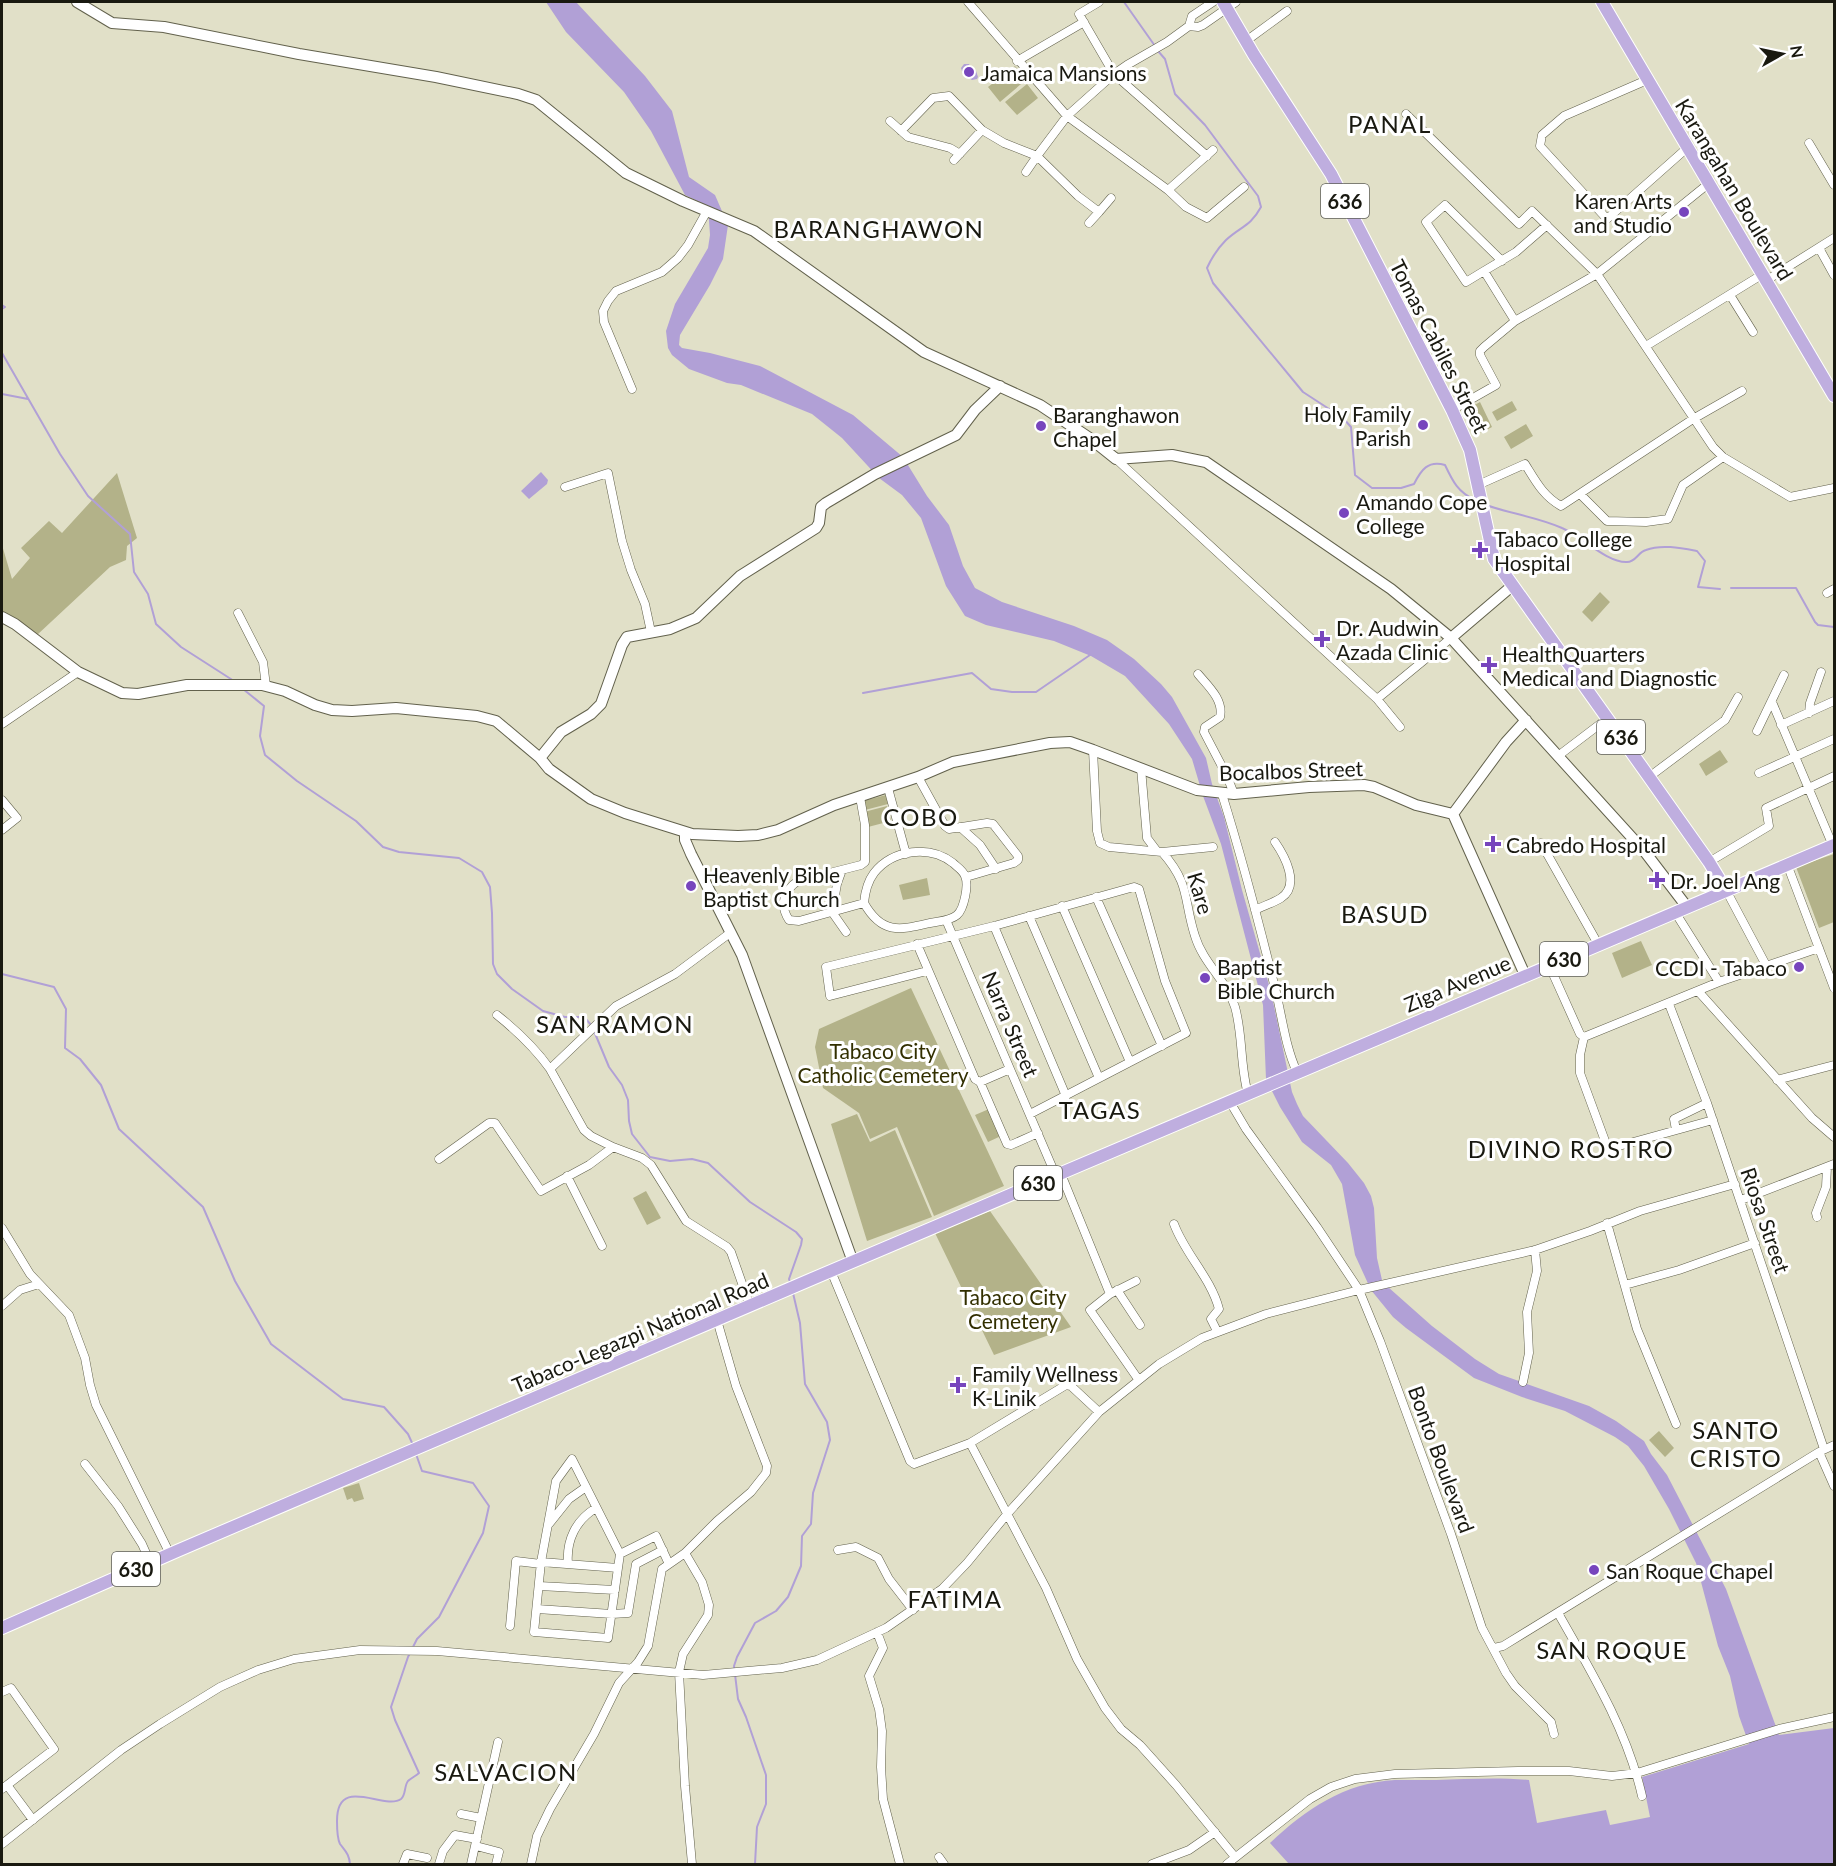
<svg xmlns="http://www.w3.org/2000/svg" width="1836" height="1866" font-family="Lato,sans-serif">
	<rect width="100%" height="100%" fill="#e1e0c8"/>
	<!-- green -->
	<path fill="#b3b289" d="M1015,66L1027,79L1000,102L988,87Z
		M1027,84L1038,98L1017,115L1005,102Z
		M1512,401L1517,410L1497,421L1492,412Z
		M1480,402L1492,427L1481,433L1469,408Z
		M1526,424L1533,436L1511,449L1504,437Z
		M117,473L137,538L127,546L126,560L110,567L37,635L2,612V545L12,579L30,558L21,548L49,521L62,533Z
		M1600,592L1610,602L1592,622L1582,612Z
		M1720,750L1728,762L1706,776L1699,764Z
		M886,795L888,804L865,810L863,801Z
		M887,806L891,821L868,827L864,812Z
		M1834,854V922L1819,928L1796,867Z
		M927,878L930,895L903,900L899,885Z
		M1641,941L1652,965L1622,978L1612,953Z
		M911,988L1004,1186L934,1216L897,1127L870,1139L859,1113L823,1088L815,1047L819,1029Z
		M989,1109L1001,1136L988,1142L975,1115Z
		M857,1114L870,1142L895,1130L932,1217L867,1241L831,1124Z
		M646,1191L661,1218L647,1225L633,1198Z
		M990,1211L1071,1327L994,1355L935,1233Z
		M1659,1431L1674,1448L1665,1457L1649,1440Z
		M359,1483L364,1499L354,1502L352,1498L347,1500L343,1488Z"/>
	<!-- water -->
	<path fill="#b1a0d6" d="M546,2H576L645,76L672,111L689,177L715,195L728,225L723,259L710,285L680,335L679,345L682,348L710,353L760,366L853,415L903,457L927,496L949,525L963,566L975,588L1002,602L1074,626L1107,640L1134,659L1161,684L1172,697L1206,758L1212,784L1224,817L1242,890L1271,992L1292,1092L1297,1104L1303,1116L1348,1163L1364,1183L1371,1196L1374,1208L1377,1258L1382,1280L1388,1287L1432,1326L1475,1359L1499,1374L1589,1406L1616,1421L1644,1441L1651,1454L1667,1475L1726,1589L1779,1735L1834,1728V1864H1289L1270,1843C1306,1809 1344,1783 1395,1780C1409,1780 1423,1780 1436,1780C1467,1779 1498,1777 1529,1780L1537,1823L1606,1810L1610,1825L1650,1817L1642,1777L1749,1744L1739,1716L1730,1676L1718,1646L1696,1563L1669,1509L1644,1466L1628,1446L1615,1437L1565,1411L1522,1397L1474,1378L1406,1328L1393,1317L1371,1290L1355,1255L1342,1184L1331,1165L1302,1142L1280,1107L1266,1079L1263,1005L1221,844L1203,796L1192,759L1169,724L1125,676L1091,656L1054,641L986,625L965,616L946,586L921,518L902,495L879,478L842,438L812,414L741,385L727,383L689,369L672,355L668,348L666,331L675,304L708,248L710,235L708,206L685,195L651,131L624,92L566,32Z
		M964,64H969L972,70L976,71L978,77L977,79L972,80L963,74L961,68Z
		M541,472L548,480L547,484L529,499L521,491Z"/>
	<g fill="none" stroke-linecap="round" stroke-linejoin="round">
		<!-- stream -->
		<path stroke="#b1a0d6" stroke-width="2" d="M1124,2L1155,46
			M1158,51L1165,59L1175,94L1205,125L1258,196L1261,207C1250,227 1241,226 1226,240C1218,248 1212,257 1207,268L1213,283L1303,392L1343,418L1351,427L1355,475L1372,488H1401L1414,484C1421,470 1428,460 1445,465C1453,482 1458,492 1475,500
			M2,305L5,307L2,309
			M2,353L60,454L88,496L130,534L134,572L148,594L156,624L181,647L234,681
			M2,394L28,399
			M1486,505C1511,514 1538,517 1562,528C1581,536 1607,563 1627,562C1636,562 1638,552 1646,550C1661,544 1681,548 1697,551L1705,561L1698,587L1720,589
			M1731,588H1796L1815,622L1818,625L1834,627
			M243,689L264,706L260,736L265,755L297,781L356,821L383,847L399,852L459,858L482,872L490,887L492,913L493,964L497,974L512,989L543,1011L565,1017H584L592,1026
			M863,693L972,673L991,689L1012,692H1036L1090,655
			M2,974L54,987L66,1009L65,1048L80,1059L101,1085L119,1129L203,1207L235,1281L271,1344L343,1399L384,1407L408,1434L413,1445
			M594,1031L609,1067L622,1085L628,1100L629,1121L632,1134L650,1157L670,1161L692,1159L708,1163L750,1202L796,1232L802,1239L801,1245L789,1279L791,1285
			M350,1864C349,1854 346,1852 340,1844C337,1838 337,1828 337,1821C337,1774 384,1811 401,1799C406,1795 404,1786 408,1781C411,1778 416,1776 419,1773L395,1720L391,1707L408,1657L417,1639L439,1617L483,1533L489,1506L473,1483L422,1471L416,1454
			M755,1864L757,1827L766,1804V1775L746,1717L738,1699L734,1666L737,1657L755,1623L776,1611L788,1597L801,1566L802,1536L811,1524L813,1493L830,1440L827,1422L805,1384L800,1323L793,1293"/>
		<!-- street casing -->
		<g stroke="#62614c" stroke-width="9">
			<path id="street" d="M968,2L1067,116L1168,190L1186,207L1207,218L1244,187
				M1099,2L1079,14L1114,74L1207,156
				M1189,26L1198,27L1203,25L1236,2
				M1246,41L1287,11
				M1017,61L1084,22
				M1647,80L1564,116L1542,135L1540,146L1607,219L1687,148
				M1406,114L1519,224L1532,211L1597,274L1713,447L1723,457L1790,497L1834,488
				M890,121L908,137L950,148L960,154
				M901,131L933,98L949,96L982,130
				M1809,143L1834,185
				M954,160L982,130L1004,143L1037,156L1026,172
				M1168,190L1213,150
				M1099,212L1111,198
				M1089,223L1099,212L1078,196L1037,156L1067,116L1114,74L1127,65L1167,42L1189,26L1192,16L1213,2
				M1819,248L1834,275
				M1484,271L1466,282L1426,222L1445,205L1502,261
				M1767,280L1834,238
				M1730,295L1753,332
				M1515,321L1484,271L1516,252L1547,225
				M1646,346L1763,274
				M632,389L604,322L603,311L608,301L616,291L662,272L678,258L688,245L707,211
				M1452,410L1496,385L1480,355V351L1484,347L1515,321L1597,274L1708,184
				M1116,459L1377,699L1400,727
				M1478,485L1525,464C1535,480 1543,496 1561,506L1693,419L1742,391
				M565,487L608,473L622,541L631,570L645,604L651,632
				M1580,494L1607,521L1646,522L1668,519L1683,485L1723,457
				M1827,593L1834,589
				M238,613L263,662L266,686
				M1198,674C1208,686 1224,700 1220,717L1205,727L1204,732L1227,776L1234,794
				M1377,699L1451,638
				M1772,702L1833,846
				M1809,713L1810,703L1821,672
				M2,724L78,672
				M1781,725L1834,701
				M1757,731L1784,675
				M1093,750L1097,831L1100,843L1109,847L1162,852C1191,885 1183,899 1195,936C1203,963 1227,981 1235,1007C1243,1035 1240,1066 1248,1094
				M1558,756L1608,718
				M1141,768L1147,838L1156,850
				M1759,773L1834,739
				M918,777L945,826L949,829L987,823L993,824L1018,856V860L1014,863L966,877
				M1649,777L1725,720L1738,697
				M888,788L906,854
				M1222,794C1242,858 1259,923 1275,988C1282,1016 1285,1046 1297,1072
				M860,797L865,825V862L861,865L798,881C784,890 779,905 789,920L799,921L864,903C865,892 868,881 874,873C893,849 930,845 953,863C957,867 963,870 965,876C969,885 964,909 957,915C950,921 939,921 930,923C900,930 882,935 864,903
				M2,800L17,818L2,830
				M960,827L980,845L996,869
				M1541,843L1598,944
				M1162,852L1213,847
				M1709,862L1769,826L1766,808L1834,776
				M1787,864L1834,988
				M842,870L837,884L832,912L846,932
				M1726,890L1767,967
				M1096,897L1162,1046
				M1062,906L1130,1062
				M1255,910C1263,906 1273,903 1281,898C1301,885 1284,855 1275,842
				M1675,912L1719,982
				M1029,916L1099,1078
				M946,920L1056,1176
				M994,926L1066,1096
				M917,944L975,1079L980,1082L1007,1144L1011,1145L1038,1133
				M1549,965L1580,1034L1584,1037
				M927,971L830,996L826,967L994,926L1134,887L1139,889L1165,981L1186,1033L1030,1114
				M1698,991L1812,1118L1834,1137
				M1669,1004L1707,1103L1824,1449
				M497,1015C517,1031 535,1048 550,1069
				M1584,1037L1719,982L1819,948
				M1584,1037L1580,1055V1073L1608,1149L1713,1120
				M1777,1080L1834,1065
				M980,1082L1010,1069
				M1230,1102L1246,1129L1317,1227L1359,1290L1380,1341L1451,1534L1482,1628L1506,1673L1515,1686L1551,1722L1554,1734
				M1676,1130L1674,1119L1707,1103
				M613,1147L591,1136L584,1130L550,1069L616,1006L675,974L730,933
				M439,1159L489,1123H495L541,1191L589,1165L613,1147L642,1158L651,1165L686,1221L727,1247L731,1252L750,1306
				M1061,1174L1110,1294
				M567,1176L602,1246
				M1741,1200L1834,1164
				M1817,1217L1816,1213L1826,1187L1827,1167
				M1607,1223L1637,1329L1676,1424
				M1174,1224C1185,1254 1211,1278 1219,1309L1211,1319L1217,1331
				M2,1228L30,1274L69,1315L85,1358L90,1385L96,1405L170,1554
				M831,1271L910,1461L914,1464L970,1443
				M1136,1281L1110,1294L1090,1310L1138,1379
				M1625,1285L1679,1270L1755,1243
				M1117,1290L1140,1325
				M2,1306L20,1290L39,1284
				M1523,1382L1529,1353L1527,1312L1537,1271L1535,1250
				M1099,1412L1071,1386L1066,1385L970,1443L1046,1588L1077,1659L1105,1708L1121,1729L1140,1745L1176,1785L1235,1857
				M1819,1452L1834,1486
				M85,1464L118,1506L142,1544L150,1562
				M549,1524L569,1499L586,1487
				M838,1550L856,1547L878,1558L889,1579L913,1610
				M685,1553L702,1582L709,1605L708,1615L683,1654L679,1672L685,1786L692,1864
				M620,1554L608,1638L534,1632L541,1562L556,1481L572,1459L620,1554L656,1536L669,1564
				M541,1562L618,1568
				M568,1564C566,1540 576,1520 596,1508
				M539,1586L615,1590
				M537,1609L612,1614L628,1613L636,1564L663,1550
				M1558,1613C1591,1671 1627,1730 1642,1796
				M510,1626L516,1561L541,1564
				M877,1632L883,1648L869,1676L879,1709L882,1731L881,1767L883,1799L900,1864
				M1494,1648L1503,1646L1819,1452L1834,1445
				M2,1692L11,1688L54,1749L2,1789
				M467,1774L490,1778
				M7,1785L33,1820
				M461,1814L481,1818
				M2,1844L121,1750L160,1724L220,1687L258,1670L294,1659L360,1650L437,1651L703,1675L782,1668L817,1660L886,1628L942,1589L967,1563L1008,1513L1099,1412L1159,1364L1202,1338L1266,1314L1359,1290L1535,1250L1590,1231L1640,1211L1735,1184
				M476,1846L499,1852L496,1864
				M939,1857L944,1864
				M403,1864L407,1854L427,1858
				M439,1864L443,1851L455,1835L477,1839
				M471,1864L498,1742
				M531,1864L537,1836L550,1809L594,1734L619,1683L638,1662L648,1646L662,1569L685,1553L717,1521L751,1492L766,1473L767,1466L736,1386L717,1320
				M1152,1864L1189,1850L1215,1832
				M1227,1864L1310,1799L1331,1787L1355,1779L1395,1774L1518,1771H1569L1612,1776L1637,1773L1779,1729L1834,1717"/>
		</g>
		<!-- secondary casing -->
		<g stroke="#62614c" stroke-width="12">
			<path id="secondary" d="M77,2L112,23L164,27L299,54L436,77L518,94L536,100L626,173L683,201L754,231L924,352L1040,405L1091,439L1116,459L1172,455L1206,462L1391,589L1451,638L1645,852L1687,907
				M2,617L15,624L78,672L122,693L138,694L187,685H262L285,691L315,705L332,710L352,711L396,708L477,716L496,721L540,758L549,769L591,799L625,813L692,834L738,836L758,835L778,830L834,805L918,777L953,762L1050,743L1070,742L1093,750L1197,790L1234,794L1309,787L1364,785L1374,787L1416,805L1453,814L1525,975
				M1451,638L1512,586
				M540,758L561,732L591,714L601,704L622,645L627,637L670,629L696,618L740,576L816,528L819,523L821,507L826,503L875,474L956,435L975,410L1000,386
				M1453,814L1506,742L1526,720
				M685,833V840L691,854L742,955L853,1262"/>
		</g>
		<!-- primary casing -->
		<g stroke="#fff" stroke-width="14">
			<path id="primary" d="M1223,2L1254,55L1331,174L1452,410L1470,450L1494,559L1649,777L1709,862L1726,890
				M1602,2L1834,396
				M2,1628L177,1551L812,1279L1834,845"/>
		</g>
		<!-- street -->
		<use href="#street" stroke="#fff" stroke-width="8"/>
		<!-- secondary -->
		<use href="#secondary" stroke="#fff" stroke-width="10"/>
		<!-- primary -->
		<use href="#primary" stroke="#bfaedf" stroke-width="12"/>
	</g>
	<!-- markers -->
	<g fill="#7745bd" stroke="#fff" stroke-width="2">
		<circle cx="969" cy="72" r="6"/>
		<circle cx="1684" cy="212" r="6"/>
		<circle cx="1423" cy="425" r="6"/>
		<circle cx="1041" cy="426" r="6"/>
		<circle cx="1344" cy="513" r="6"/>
		<path d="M1477 541h6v6h6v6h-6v6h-6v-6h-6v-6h6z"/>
		<path d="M1319 630h6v6h6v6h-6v6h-6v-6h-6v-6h6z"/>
		<path d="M1486 656h6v6h6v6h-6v6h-6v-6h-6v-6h6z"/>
		<path d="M1490 835h6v6h6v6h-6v6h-6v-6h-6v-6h6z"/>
		<path d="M1654 871h6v6h6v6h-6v6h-6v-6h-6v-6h6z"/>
		<circle cx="691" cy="886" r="6"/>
		<circle cx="1799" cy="967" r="6"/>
		<circle cx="1205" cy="978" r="6"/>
		<path d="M955 1376h6v6h6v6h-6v6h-6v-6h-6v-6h6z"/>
		<circle cx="1594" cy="1570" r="6"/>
	</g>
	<g text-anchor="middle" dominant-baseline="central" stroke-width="6" stroke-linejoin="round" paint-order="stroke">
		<!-- shield labels -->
		<g fill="#fff" stroke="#5e5e58" stroke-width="1.5">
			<rect x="1321" y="184" width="48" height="34" rx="4.5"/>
			<rect x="1597" y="720" width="48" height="34" rx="4.5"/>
			<rect x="1540" y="942" width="48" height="34" rx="4.5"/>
			<rect x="1014" y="1166" width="48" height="34" rx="4.5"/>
			<rect x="112" y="1552" width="48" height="34" rx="4.5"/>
		</g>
		<g font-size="20" font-weight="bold" fill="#191910">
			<text x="1345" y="201">636</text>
			<text x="1621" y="737">636</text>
			<text x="1564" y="959">630</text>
			<text x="1038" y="1183">630</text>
			<text x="136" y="1569">630</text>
		</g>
		<!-- poi labels -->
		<g font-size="21" fill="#191910" stroke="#fff" text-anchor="start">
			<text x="981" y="72">Jamaica Mansions</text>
			<text x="1672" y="200" text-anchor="end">Karen Arts<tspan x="1672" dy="24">and Studio</tspan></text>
			<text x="1411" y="413" text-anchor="end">Holy Family<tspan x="1411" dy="24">Parish</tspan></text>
			<text x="1053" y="414">Baranghawon<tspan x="1053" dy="24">Chapel</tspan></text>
			<text x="1356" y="501">Amando Cope<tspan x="1356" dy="24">College</tspan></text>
			<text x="1494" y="538">Tabaco College<tspan x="1494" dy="24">Hospital</tspan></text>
			<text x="1336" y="627">Dr. Audwin<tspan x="1336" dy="24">Azada Clinic</tspan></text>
			<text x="1502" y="653">HealthQuarters<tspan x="1502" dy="24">Medical and Diagnostic</tspan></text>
			<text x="1506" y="844">Cabredo Hospital</text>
			<text x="703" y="874">Heavenly Bible<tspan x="703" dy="24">Baptist Church</tspan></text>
			<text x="1670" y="880">Dr. Joel Ang</text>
			<text x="1217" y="966">Baptist<tspan x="1217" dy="24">Bible Church</tspan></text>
			<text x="1787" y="967" text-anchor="end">CCDI - Tabaco</text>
			<text x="972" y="1373">Family Wellness<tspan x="972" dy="24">K-Linik</tspan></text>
			<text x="1606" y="1570">San Roque Chapel</text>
		</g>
		<!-- street labels -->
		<g font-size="21" fill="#191910" stroke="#fff">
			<text transform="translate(1735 189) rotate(59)">Karangahan Boulevard</text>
			<text transform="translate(1440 346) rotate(63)">Tomas Cabiles Street</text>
			<text transform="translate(1291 770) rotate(-2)">Bocalbos Street</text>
			<text transform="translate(1201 893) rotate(73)">Kare</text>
			<text transform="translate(1457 983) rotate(-23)">Ziga Avenue</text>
			<text transform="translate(1011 1024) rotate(67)">Narra Street</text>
			<text transform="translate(1766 1220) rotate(71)">Riosa Street</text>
			<text transform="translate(640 1332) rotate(-23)">Tabaco-Legazpi National Road</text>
			<text transform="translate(1442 1459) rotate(70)">Bonto Boulevard</text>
		</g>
		<!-- park labels -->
		<g font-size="21" fill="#322f00" stroke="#fff">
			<text x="883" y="1050">Tabaco City<tspan x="883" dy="24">Catholic Cemetery</tspan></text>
			<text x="1013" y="1296">Tabaco City<tspan x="1013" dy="24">Cemetery</tspan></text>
		</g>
		<!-- quarter labels -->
		<g font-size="24" letter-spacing="1.5" fill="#191910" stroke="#fff">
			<text x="1390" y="123">PANAL</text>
			<text x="879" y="228">BARANGHAWON</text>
			<text x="921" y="816">COBO</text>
			<text x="1385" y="913">BASUD</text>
			<text x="615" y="1023">SAN RAMON</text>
			<text x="1100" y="1109">TAGAS</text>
			<text x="1571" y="1148">DIVINO ROSTRO</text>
			<text x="1736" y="1429">SANTO<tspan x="1736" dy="28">CRISTO</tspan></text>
			<text x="955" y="1598">FATIMA</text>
			<text x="1612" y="1649">SAN ROQUE</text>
			<text x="506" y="1771">SALVACION</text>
		</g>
	</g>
	<!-- border -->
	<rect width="1836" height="1866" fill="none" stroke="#191910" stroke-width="6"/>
	<!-- north arrow -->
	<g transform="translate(1782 54) rotate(81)" stroke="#ffffff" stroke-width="4.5" paint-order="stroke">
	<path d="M0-4.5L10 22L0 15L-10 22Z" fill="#191910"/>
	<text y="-9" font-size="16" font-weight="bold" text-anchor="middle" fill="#191910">N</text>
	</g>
</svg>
